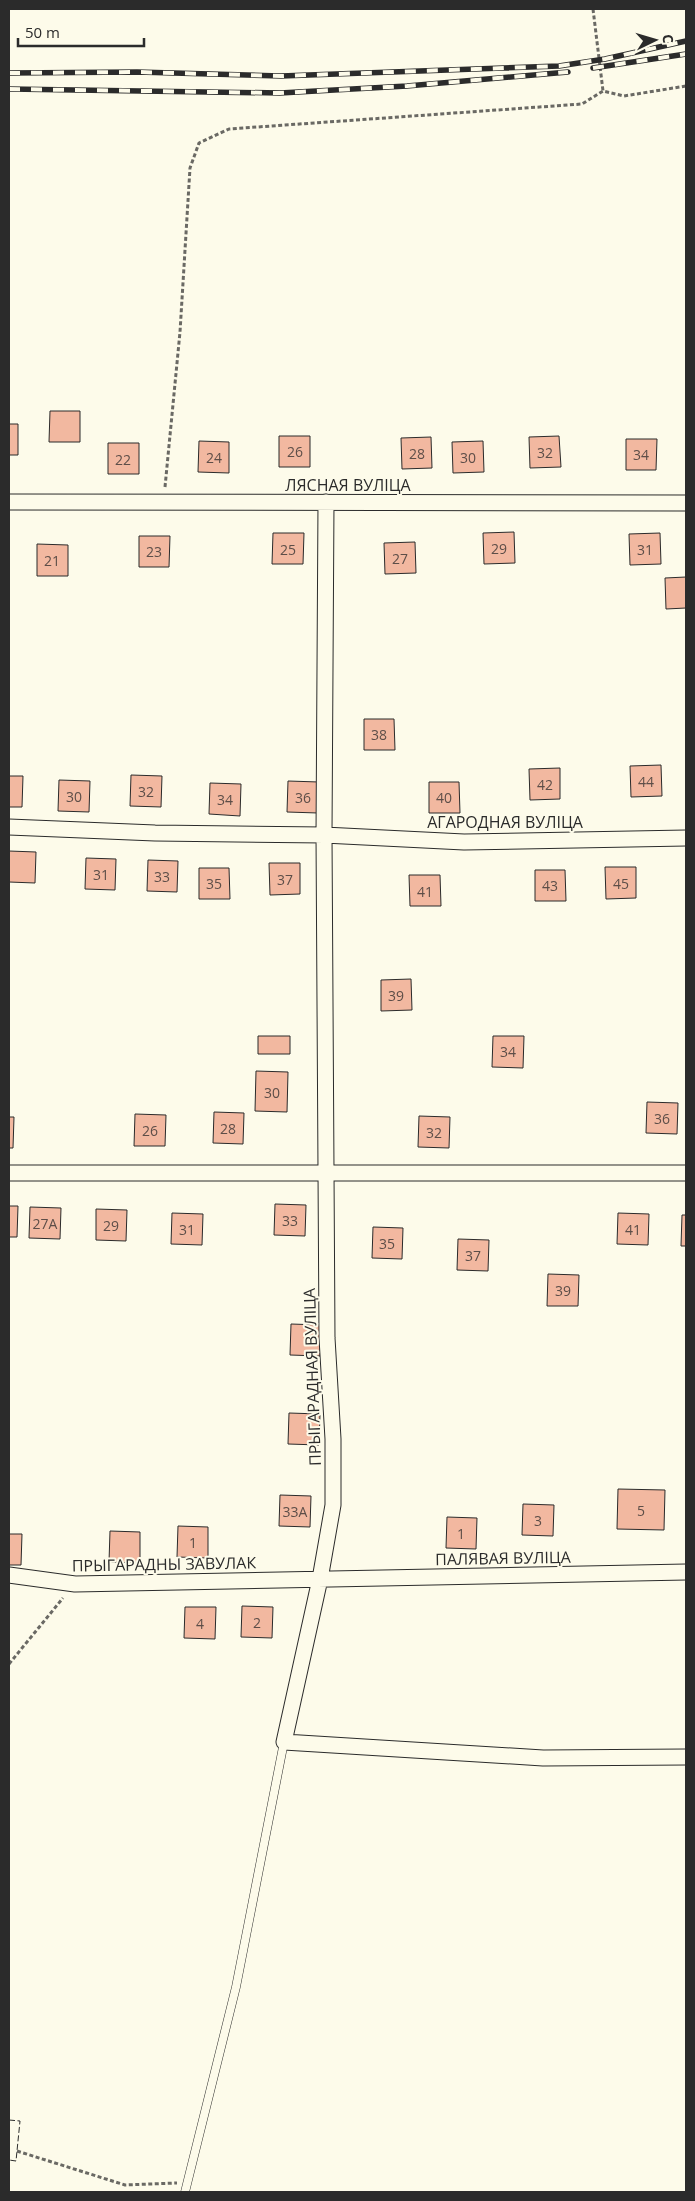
<svg xmlns="http://www.w3.org/2000/svg" width="695" height="2201" font-family="'Open Sans',sans-serif">
	<rect width="100%" height="100%" fill="#fdfbea"/>
	<!-- building -->
	<path fill="#f2b8a0" stroke="#2b2b2b" d="M50,411H80V442H49Z
		M9,424H18V455H9Z
		M279,436H310V467H279Z
		M559,436L561,467L530,468L529,437Z
		M431,437L432,468L402,469L401,438Z
		M626,439H657L656,470H626Z
		M199,441L229,442V473L198,472Z
		M483,441L484,472L453,473L452,442Z
		M108,443H139V474H108Z
		M514,532L515,563L484,564L483,533Z
		M273,533H304L303,564H272Z
		M660,533L661,564L630,565L629,534Z
		M139,536H170L169,567H139Z
		M415,542L416,573L385,574L384,543Z
		M37,544L68,545V576H37Z
		M686,577V608L666,609L665,578Z
		M364,719H394L395,750H364Z
		M661,765L662,796L631,797L630,766Z
		M560,768V799L530,800L529,769Z
		M131,775L162,776L161,807L130,806Z
		M9,776H23L22,807H9Z
		M59,780L90,781L89,812L58,811Z
		M288,781L319,782L318,813L287,812Z
		M429,782H459L460,813H429Z
		M210,783L241,784L240,816L209,814Z
		M9,851L36,852L35,883L9,882Z
		M86,858L116,859L115,890L85,889Z
		M148,860L178,861L177,892L147,891Z
		M269,863H300V894L270,895Z
		M605,867H636V898L606,899Z
		M199,868H229L230,899H199Z
		M535,870H565L566,901H535Z
		M409,875H440L441,906H410Z
		M411,979L412,1010L381,1011V980Z
		M258,1036H290V1054H258Z
		M493,1036H524L523,1068L492,1067Z
		M256,1071L288,1072L287,1112L255,1111Z
		M647,1102L678,1103L677,1134L646,1133Z
		M214,1112L244,1113L243,1144L213,1143Z
		M135,1114L166,1115L165,1146H134Z
		M419,1116L450,1117L449,1148L418,1147Z
		M9,1117H14L13,1148H9Z
		M275,1204L306,1205L305,1236L274,1235Z
		M9,1206H18L17,1237H9Z
		M30,1207L61,1208L60,1239L29,1238Z
		M96,1209L127,1210L126,1241L96,1240Z
		M172,1213L203,1214L202,1245L171,1244Z
		M618,1213L649,1214L648,1245L617,1244Z
		M682,1215H686V1246H681Z
		M373,1227L403,1228L402,1259L372,1258Z
		M458,1239L489,1240L488,1271L457,1270Z
		M548,1274L579,1275L578,1306H547Z
		M291,1324L321,1325L320,1356L290,1355Z
		M289,1413L320,1414L319,1445L288,1444Z
		M618,1489L665,1490L664,1530L617,1529Z
		M280,1495L311,1496L310,1527L279,1526Z
		M523,1504L554,1505L553,1536L522,1535Z
		M447,1517L477,1518L476,1549L446,1548Z
		M178,1526L208,1527V1558L177,1557Z
		M110,1531L140,1532V1563L109,1562Z
		M9,1534H22L21,1565H9Z
		M242,1606L273,1607L272,1638L241,1637Z
		M185,1607H216L215,1639L184,1638Z"/>
	<g fill="none" stroke-linecap="round" stroke-linejoin="round">
		<!-- service casing -->
		<g stroke="#2b2b2b" stroke-width="9">
			<path id="service" d="M185,2192L236,1987L284,1742"/>
		</g>
		<!-- minor casing -->
		<g stroke="#2b2b2b" stroke-width="17">
			<path id="minor" d="M9,502L686,503
				M326,502L324,835L327,1338L333,1439V1505L320,1579L284,1742L543,1758L686,1757
				M9,827L155,833L324,835L464,842L686,838
				M9,1173H686
				M9,1575L75,1584L686,1572"/>
		</g>
		<!-- path -->
		<path stroke="#6a6964" stroke-width="3" stroke-dasharray="4 2.5" stroke-linecap="butt" d="M593,9L603,91
			M165,487L180,332L190,168L199,143L229,129L582,104L603,91L624,96L686,86
			M9,1664L63,1598
			M17,2151L125,2185L177,2183"/>
		<!-- service -->
		<use href="#service" stroke="#fdfbea" stroke-width="8"/>
		<!-- minor -->
		<use href="#minor" stroke="#fdfbea" stroke-width="15"/>
		<!-- rail casing -->
		<g stroke="#2b2b2b" stroke-width="5.5">
			<path id="rail" d="M593,68L686,54
				M9,73L137,72L281,76L559,66L605,59L686,41
				M9,89L280,93L407,86L568,72"/>
		</g>
		<!-- rail -->
		<use href="#rail" stroke="#fdfbea" stroke-width="4" stroke-dasharray="11" stroke-linecap="butt"/>
		<!-- fence -->
		<path stroke="#2b2b2b" stroke-width="1" stroke-dasharray="6 2.5" stroke-linecap="butt" d="M9,2120L20,2121L16,2161L9,2160"/>
	</g>
	<g text-anchor="middle" dominant-baseline="central" stroke-width="4" stroke-linejoin="round" paint-order="stroke">
		<!-- number labels -->
		<g font-size="14" fill="#5d4e48">
			<text x="295" y="451">26</text>
			<text x="545" y="452">32</text>
			<text x="417" y="453">28</text>
			<text x="641" y="454">34</text>
			<text x="214" y="457">24</text>
			<text x="468" y="457">30</text>
			<text x="123" y="459">22</text>
			<text x="499" y="548">29</text>
			<text x="288" y="549">25</text>
			<text x="645" y="549">31</text>
			<text x="154" y="551">23</text>
			<text x="400" y="558">27</text>
			<text x="52" y="560">21</text>
			<text x="379" y="734">38</text>
			<text x="646" y="781">44</text>
			<text x="545" y="784">42</text>
			<text x="146" y="791">32</text>
			<text x="74" y="796">30</text>
			<text x="303" y="797">36</text>
			<text x="444" y="797">40</text>
			<text x="225" y="799">34</text>
			<text x="101" y="874">31</text>
			<text x="162" y="876">33</text>
			<text x="285" y="879">37</text>
			<text x="214" y="883">35</text>
			<text x="621" y="883">45</text>
			<text x="550" y="885">43</text>
			<text x="425" y="891">41</text>
			<text x="396" y="995">39</text>
			<text x="508" y="1051">34</text>
			<text x="272" y="1092">30</text>
			<text x="662" y="1118">36</text>
			<text x="228" y="1128">28</text>
			<text x="150" y="1130">26</text>
			<text x="434" y="1132">32</text>
			<text x="290" y="1220">33</text>
			<text x="45" y="1223">27А</text>
			<text x="111" y="1225">29</text>
			<text x="187" y="1229">31</text>
			<text x="633" y="1229">41</text>
			<text x="387" y="1243">35</text>
			<text x="473" y="1255">37</text>
			<text x="563" y="1290">39</text>
			<text x="641" y="1510">5</text>
			<text x="295" y="1511">33А</text>
			<text x="538" y="1520">3</text>
			<text x="461" y="1533">1</text>
			<text x="193" y="1542">1</text>
			<text x="257" y="1622">2</text>
			<text x="200" y="1623">4</text>
		</g>
		<!-- street labels -->
		<g font-size="16" fill="#2b2b2b" stroke="#fdfbea">
			<text x="348" y="485">ЛЯСНАЯ ВУЛІЦА</text>
			<text x="505" y="822">АГАРОДНАЯ ВУЛІЦА</text>
			<text transform="translate(312 1377) rotate(-92)">ПРЫГАРАДНАЯ ВУЛІЦА</text>
			<text transform="translate(503 1558) rotate(-1)">ПАЛЯВАЯ ВУЛІЦА</text>
			<text transform="translate(164 1564) rotate(-1)">ПРЫГАРАДНЫ ЗАВУЛАК</text>
		</g>
	</g>
	<!-- border -->
	<rect width="695" height="2201" fill="none" stroke="#2b2b2b" stroke-width="20"/>
	<!-- north arrow -->
	<g transform="translate(655 40) rotate(85)" stroke="#fdfbea" stroke-width="4" paint-order="stroke">
	<path d="M0-4L9 19L0 12L-9 19Z" fill="#2b2b2b"/>
	<text y="-8" font-size="14" font-weight="bold" text-anchor="middle" fill="#2b2b2b">С</text>
	</g>
	<!-- scale -->
	<path d="M18 38v8h126v-8" fill="none" stroke="#2b2b2b" stroke-width="2.5"/>
	<text x="25" y="38" font-size="15" fill="#2b2b2b" stroke="#fdfbea" stroke-width="4" paint-order="stroke">50 m</text>
</svg>
